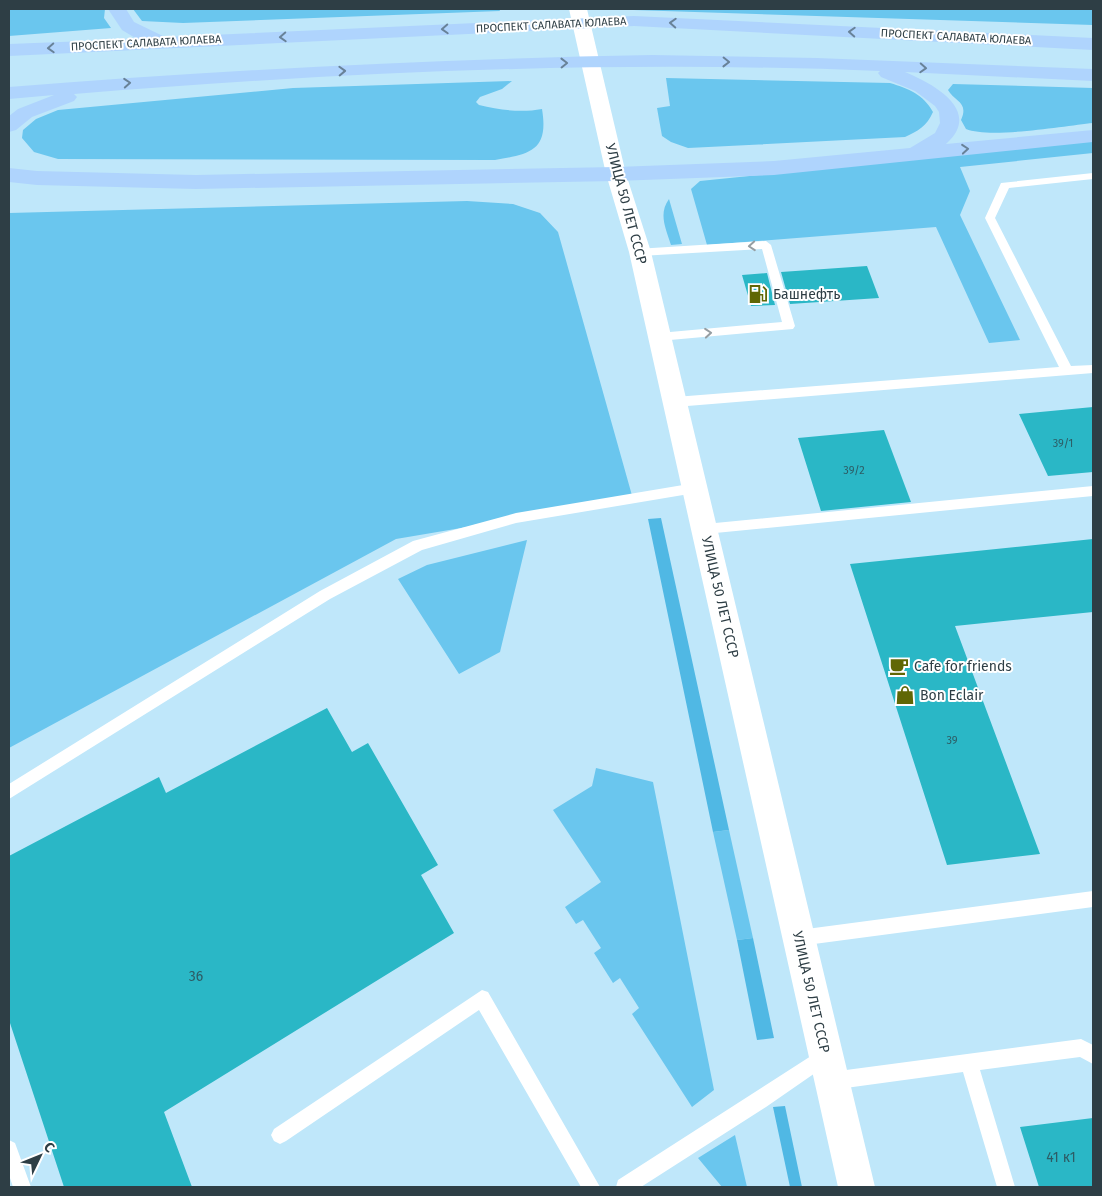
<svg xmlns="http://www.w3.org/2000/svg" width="1102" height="1196" font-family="'Fira Sans',sans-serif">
	<rect width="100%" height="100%" fill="#bfe7fa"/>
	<!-- green -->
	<path fill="#6ac6ee" d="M9,9H105L104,18L111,28L9,36Z
		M133,9H499L500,11L183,23L142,21Z
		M633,9H1093V25L633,10Z
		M666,78L890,83C909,89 923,94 933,112C927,126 918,131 905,137L688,148L671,142L662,136L657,108L670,106Z
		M512,81L502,89L480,97L476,102L479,105C500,110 521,113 542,109C549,151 530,154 495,160L58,159L34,152L22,138L23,130L36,119L58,110L293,88Z
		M953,84L1093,88V123C1064,126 990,139 966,129L961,120C969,102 955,102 948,90Z
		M1093,141V153L960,167L970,191L960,215L1020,340L989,343L936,227L707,245L691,189L700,181Z
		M669,199L682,244L671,245C666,229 658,214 669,199Z
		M467,201L513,204L540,213L558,232L633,499L396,539L9,748V213Z
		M527,540L500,652L459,674L398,579L427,565Z
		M596,768L653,782L714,1090L692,1107L632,1014L639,1008L620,978L613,983L594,953L601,948L583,920L576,924L565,907L601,882L553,810L592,786Z
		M729,830L753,938L737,940L713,832Z
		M735,1135L747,1187H722L698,1158Z"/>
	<!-- forest -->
	<path fill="#50b8e4" d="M661,518L729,830L713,832L648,519Z
		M753,938L774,1038L757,1040L737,940Z
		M785,1106L802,1187H790L773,1107Z"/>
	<!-- building -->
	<path fill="#2ab7c6" d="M867,266L879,298L790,304L781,272Z
		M767,273L775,305L751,306L742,275Z
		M1093,407V472L1048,476L1019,414Z
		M884,430L911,502L821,511L798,438Z
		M1093,539V612L955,626L1040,854L947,865L850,564Z
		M327,708L352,752L368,743L438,865L421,875L454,933L164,1112L192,1187H64L9,1020V856L159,777L166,793Z
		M1093,1118V1187H1039L1020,1127Z"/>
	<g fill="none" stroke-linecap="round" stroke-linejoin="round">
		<!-- service -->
		<path fill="#fff" fill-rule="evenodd" d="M1093,173V179L1009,188L995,218L1071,366L1093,365V373L675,407L671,405L669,402L671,399L675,397L1059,367L985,218L1001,183Z
			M766,241L771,245L795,326L793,329L659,341L655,340L653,337L655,334L659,333L782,322L762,249L640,256L636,255L635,252L636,249Z
			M695,483L700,484L701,488L700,492L695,493L516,523L422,550L330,599L9,799V784L320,591L413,541L516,513Z
			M1093,486V496L705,534L700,533L698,529L700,525L705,524Z
			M1093,891V907L799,946L793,944L791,938L793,932L799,930Z
			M482,990L488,992L600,1187H581L479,1010L286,1141L280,1144L274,1141L271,1135L274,1129Z
			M1081,1039L1093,1045V1064L1080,1057L980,1070L1015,1187H997L963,1072L831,1090L825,1087L822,1081L825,1075L831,1072Z
			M825,1047L831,1050L834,1056L831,1062L766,1107L641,1187H616L618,1180Z
			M9,1140L15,1143L31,1187H13L9,1175Z"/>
		<!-- secondary -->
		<path fill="#fff" fill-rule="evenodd" d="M569,9H587L626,174L651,252L875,1187H838L629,252L606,174Z"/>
		<!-- primary -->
		<path fill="#afd4fd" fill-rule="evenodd" d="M108,9H126L134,22L165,37L634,16L1093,38V50L634,26L9,56V44L137,39L122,30Z
			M652,55L817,58L1093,69V81L905,72C934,84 983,111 946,144L1093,130V142L774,175L616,181L196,189L37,185L9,182V168L37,171L196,175L616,167L774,161L910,148L935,133L940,123L939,112L935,106L915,91L881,77L878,73L880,71C611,60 342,72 74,94L77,97L74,101L32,117L16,130L9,132V116L18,109L54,95L9,99V87C223,70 437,59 652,55Z"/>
	</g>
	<!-- one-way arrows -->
	<defs><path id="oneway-chevron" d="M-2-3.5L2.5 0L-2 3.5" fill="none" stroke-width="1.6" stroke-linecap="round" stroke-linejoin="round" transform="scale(1.25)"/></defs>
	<g stroke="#688298">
		<use href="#oneway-chevron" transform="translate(673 23) rotate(-177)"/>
		<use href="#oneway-chevron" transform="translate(445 29) rotate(177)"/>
		<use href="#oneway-chevron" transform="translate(852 32) rotate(-177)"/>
		<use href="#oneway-chevron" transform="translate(283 37) rotate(177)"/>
		<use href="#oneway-chevron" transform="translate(51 48) rotate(177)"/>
		<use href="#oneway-chevron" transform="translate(726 62) rotate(1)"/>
		<use href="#oneway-chevron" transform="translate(564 63) rotate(-1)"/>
		<use href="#oneway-chevron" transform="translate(923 68) rotate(3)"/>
		<use href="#oneway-chevron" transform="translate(342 71) rotate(-2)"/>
		<use href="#oneway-chevron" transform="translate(127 83) rotate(-4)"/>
		<use href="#oneway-chevron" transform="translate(965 149) rotate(-5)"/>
	</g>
	<g stroke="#969ea2">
		<use href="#oneway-chevron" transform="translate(752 246) rotate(176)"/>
		<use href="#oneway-chevron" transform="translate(708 333) rotate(-5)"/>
	</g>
	<!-- icons -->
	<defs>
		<g id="fuel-bare" transform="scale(1.5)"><path d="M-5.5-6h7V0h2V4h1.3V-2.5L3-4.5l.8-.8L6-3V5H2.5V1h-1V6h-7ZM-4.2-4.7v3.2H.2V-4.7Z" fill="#606705" stroke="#fff" stroke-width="2.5" paint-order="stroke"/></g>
		<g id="cafe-bare" transform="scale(1.5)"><path d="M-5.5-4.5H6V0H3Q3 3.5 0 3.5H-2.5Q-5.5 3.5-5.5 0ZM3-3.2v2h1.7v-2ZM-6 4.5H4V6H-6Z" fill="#606705" stroke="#fff" stroke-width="2.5" paint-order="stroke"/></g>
		<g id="shop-bare" transform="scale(1.5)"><path d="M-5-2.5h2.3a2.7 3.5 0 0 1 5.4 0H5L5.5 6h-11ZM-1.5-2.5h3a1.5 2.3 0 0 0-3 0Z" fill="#606705" stroke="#fff" stroke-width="2.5" paint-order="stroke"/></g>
	</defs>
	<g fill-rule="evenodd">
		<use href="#fuel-bare" x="758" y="294"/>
		<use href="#cafe-bare" x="899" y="666"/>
		<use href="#shop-bare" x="905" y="695"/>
	</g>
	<g text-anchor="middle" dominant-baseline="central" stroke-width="4" stroke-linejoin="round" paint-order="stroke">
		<!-- far-street labels -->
		<g font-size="11" fill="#2e3e45" stroke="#fff">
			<text transform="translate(551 25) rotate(-3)">ПРОСПЕКТ САЛАВАТА ЮЛАЕВА</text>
			<text transform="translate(956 37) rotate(3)">ПРОСПЕКТ САЛАВАТА ЮЛАЕВА</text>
			<text transform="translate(146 43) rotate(-3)">ПРОСПЕКТ САЛАВАТА ЮЛАЕВА</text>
		</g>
		<!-- number labels -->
		<g font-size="11" fill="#2d5c65">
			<text x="1063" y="443">39/1</text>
			<text x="854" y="470">39/2</text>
			<text x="952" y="740">39</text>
		</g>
		<!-- street labels -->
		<g font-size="14" fill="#2e3e45" stroke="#fff">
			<text transform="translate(626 204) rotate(75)">УЛИЦА 50 ЛЕТ СССР</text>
			<text transform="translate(720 597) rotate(77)">УЛИЦА 50 ЛЕТ СССР</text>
			<text transform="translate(811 992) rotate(77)">УЛИЦА 50 ЛЕТ СССР</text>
		</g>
		<!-- poi labels -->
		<g font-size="14" fill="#2e3e45" stroke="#fff" text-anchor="start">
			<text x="773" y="294">Башнефть</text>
			<text x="914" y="666">Cafe for friends</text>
			<text x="920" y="695">Bon Eclair</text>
		</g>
		<!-- near-number labels -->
		<g font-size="14" fill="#2d5c65">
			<text x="196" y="976">36</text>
			<text x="1061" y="1157">41 к1</text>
		</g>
	</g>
	<!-- border -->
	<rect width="1102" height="1196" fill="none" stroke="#2e3e45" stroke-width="20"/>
	<!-- north arrow -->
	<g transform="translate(40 1156) rotate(47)" stroke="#ffffff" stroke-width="4" paint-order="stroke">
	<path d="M0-4L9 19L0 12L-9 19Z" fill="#2e3e45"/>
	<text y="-8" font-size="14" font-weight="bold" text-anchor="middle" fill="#2e3e45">С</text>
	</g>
</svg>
